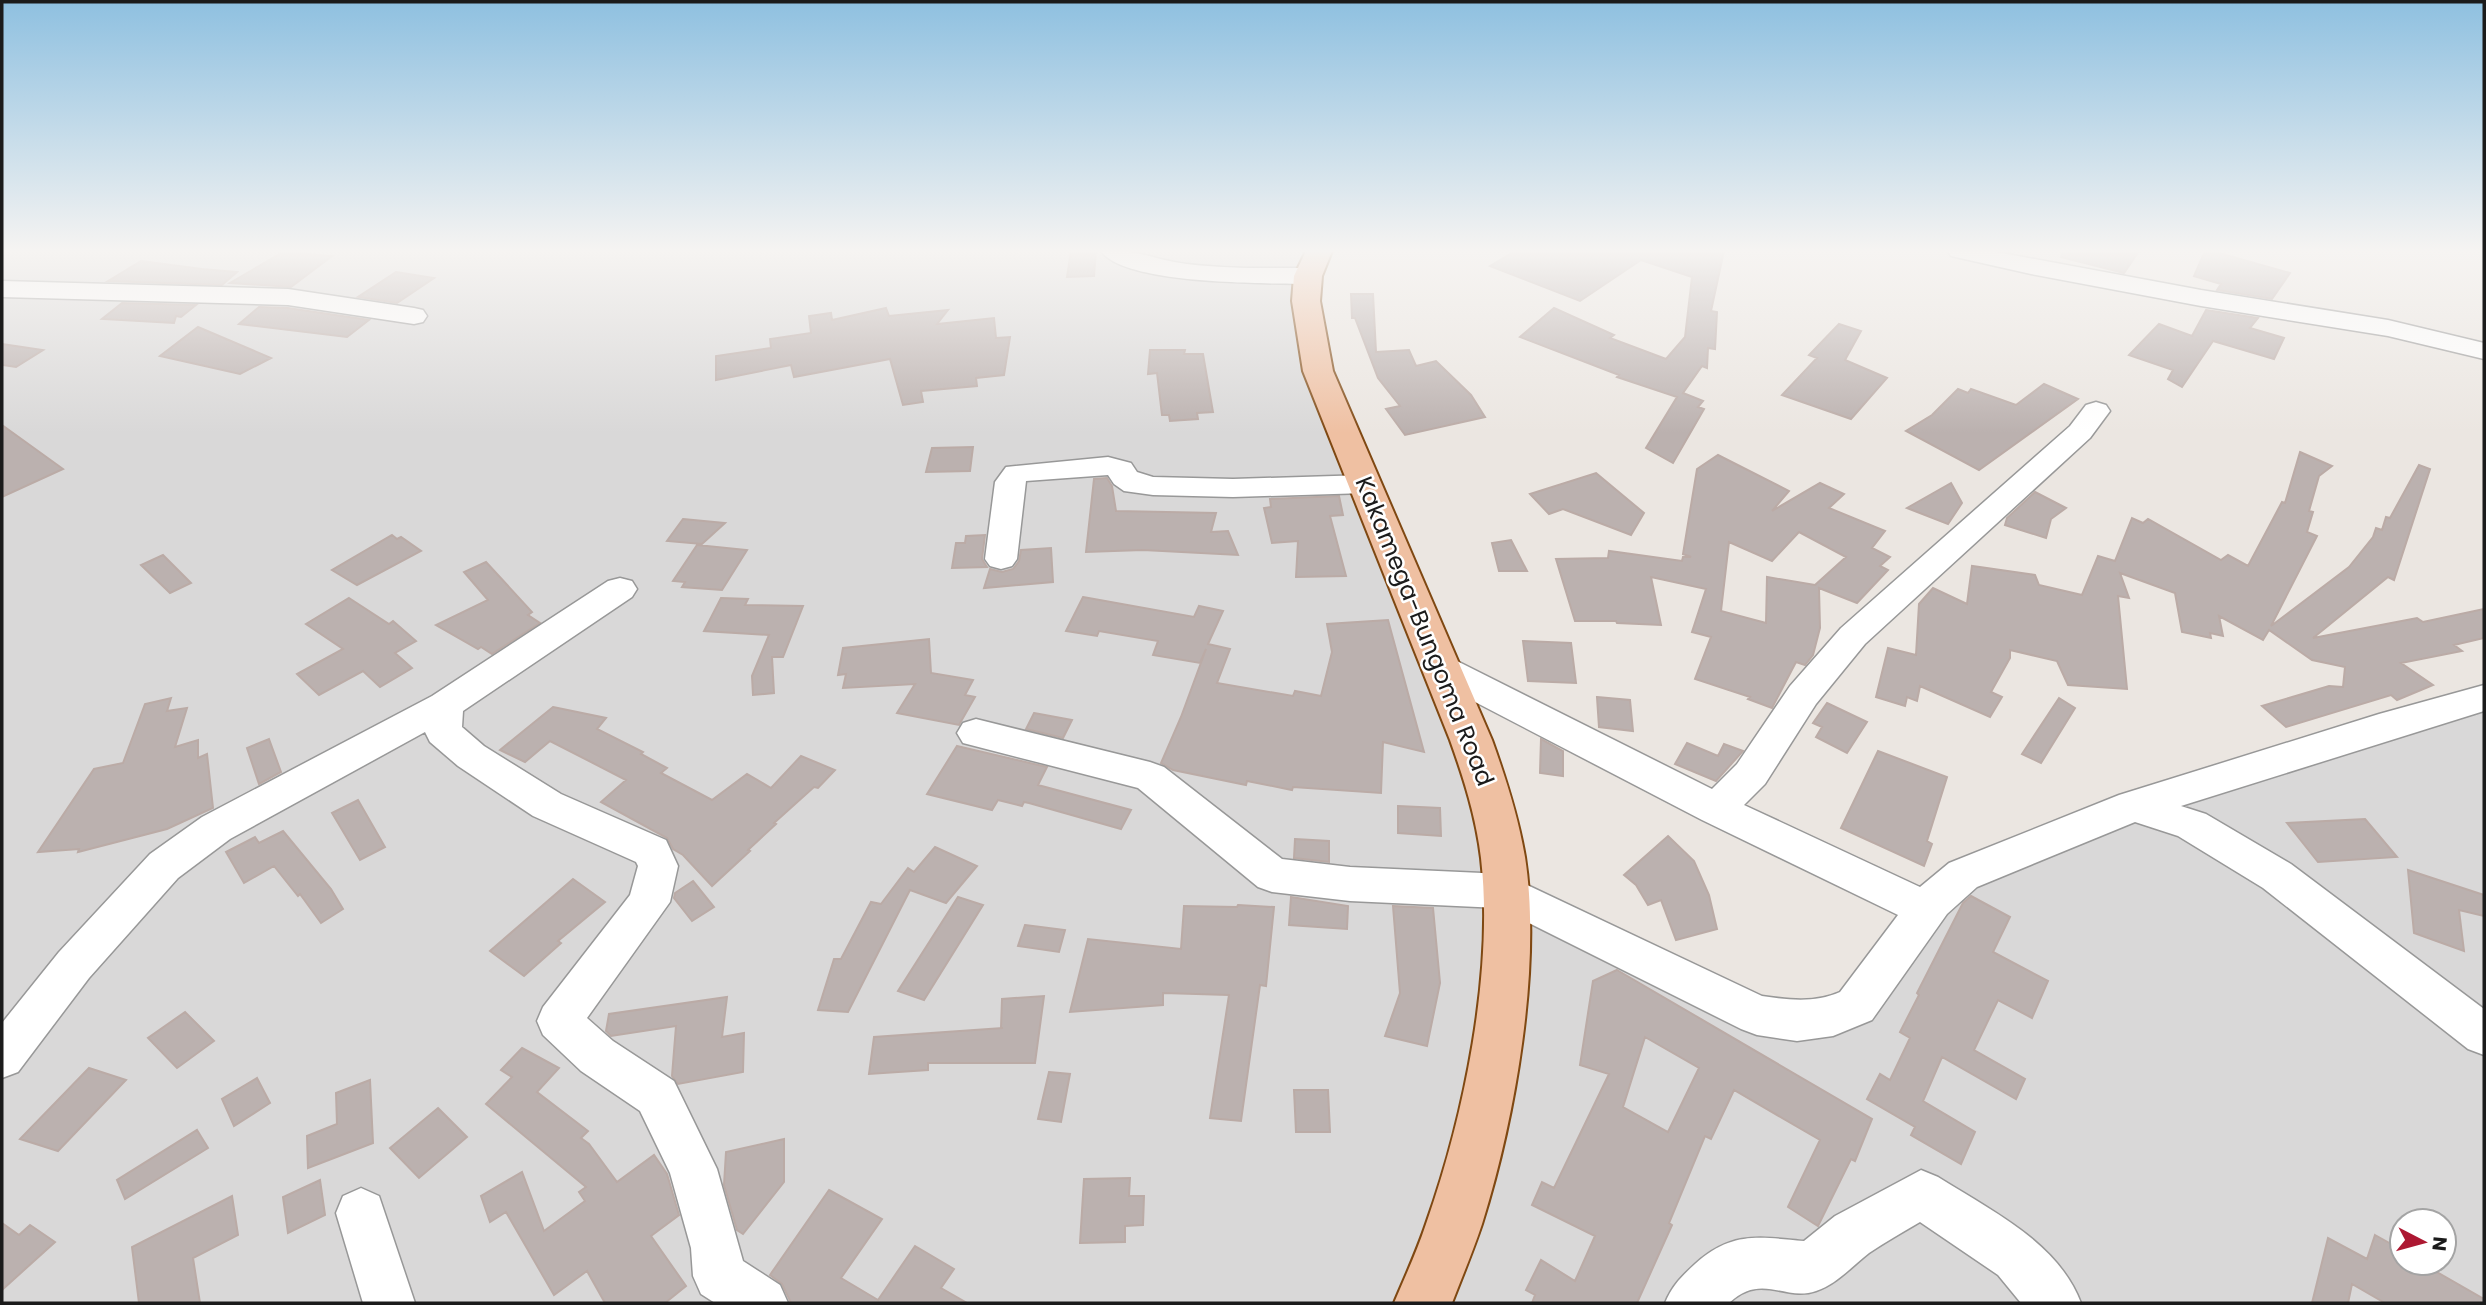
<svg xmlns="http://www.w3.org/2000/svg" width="2486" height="1305" font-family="Poppins,sans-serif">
	<rect width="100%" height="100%" fill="#ebe6e1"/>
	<!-- residential -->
	<path fill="#d9d8d8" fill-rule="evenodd" d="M2,251H1317L1306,277L1362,482L1502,889L1771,1016H1817L1962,873L2369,729L2484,697V1303H2ZM2402,1221H2444V1263H2402Z"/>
	<!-- building -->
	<path fill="#bbb1af" stroke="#bbaba6" stroke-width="2" fill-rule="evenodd" d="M1071,251H1096L1094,276L1067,277Z
		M1515,251H1724L1711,311L1717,312L1715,349L1708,348L1707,368L1702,366L1683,393L1703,401L1698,407L1704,409L1673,463L1646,448L1677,397L1617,377L1619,375L1520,337L1554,308L1614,335L1610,338L1666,359L1685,337L1692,277L1641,260L1580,301L1490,266Z
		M2062,251H2139L2124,273L2061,257Z
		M2205,251H2212L2290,273L2272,299L2217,290L2221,284L2194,276Z
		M283,252L332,256L291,287L230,283Z
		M141,261L202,269L237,272L222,285L108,281Z
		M396,272L434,278L397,303L358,297Z
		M1351,294H1373L1376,352L1409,350L1416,366L1436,361L1471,395L1485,417L1405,435L1386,409L1400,406L1378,378L1355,318H1352Z
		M122,303L196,305L181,317L176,316L174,323L102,319Z
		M259,307L288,308L369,320L347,337L239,324Z
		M886,308L889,316L948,310L937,324L994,318L996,338L1010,337L1004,375L976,378L977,386L921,391L923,402L903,405L890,359L794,377L791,365L716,380V356L771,348L770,339L811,333L809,316L831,313L832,320Z
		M2206,310L2258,318L2250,328L2284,338L2274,359L2213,341L2182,387L2168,379L2173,370L2129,355L2159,324L2192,336Z
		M1839,324L1861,331L1845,360L1887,378L1851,419L1782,395L1817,358L1809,355Z
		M198,327L271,358L240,374L160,356Z
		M2,344L43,350L16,367L2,365Z
		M1150,350H1185L1184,354H1203L1213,412L1197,413L1198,419L1170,421L1169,415H1162L1157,373L1148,374Z
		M2044,384L2078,399L1979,470L1906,431L1932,415L1958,389L1968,393L1971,389L2016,405Z
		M2,425L63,469L2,497Z
		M973,447L970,471L926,472L932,448Z
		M2300,452L2332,466L2319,476L2309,511L2313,512L2307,532L2317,536L2271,626L2349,567L2373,537L2376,528L2382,530L2386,517L2390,518L2419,465L2430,469L2394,580L2388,577L2313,638L2417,618L2423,622L2484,609V638L2454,645L2462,651L2401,663L2433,685L2397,700L2391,695L2286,727L2262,706L2329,686L2343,687L2345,667L2312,660L2269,630L2263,640L2219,616L2223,636L2210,633L2211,638L2182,632L2175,593L2120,573L2129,598L2118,596L2127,689L2068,685L2057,661L2010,650V658L1991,692L2002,697L1990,717L1920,686L1917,701L1907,697L1905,706L1876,697L1888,648L1916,655L1919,604L1933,588L1967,604L1972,566L2035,575L2039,585L2082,595L2098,556L2115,561L2132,518L2143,523L2148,519L2221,560L2228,555L2248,566L2282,502L2285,503Z
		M1718,455L1789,491L1772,511L1820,483L1844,494L1829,508L1885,531L1872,548L1890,557L1880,566L1888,570L1857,603L1819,588L1820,628L1813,655L1805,665L1796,662L1772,708L1748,699L1750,697L1695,679L1711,637L1692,632L1706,589L1651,577L1661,625L1617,623L1616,621H1575L1556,559L1608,558L1609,551L1682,561L1683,557H1691L1683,554L1697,469ZM1799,532L1846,557L1815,585L1767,577L1766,623L1721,611L1729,542L1772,561Z
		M1596,473L1644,513L1631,535L1563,509L1549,514L1530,494Z
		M1107,478L1112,486L1116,511L1216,513L1211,532L1228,531L1238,555L1143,550L1086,552L1094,479Z
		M1951,483L1962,503L1948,524L1907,508Z
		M2035,492L2066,508L2051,519L2046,538L2005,525L2007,518Z
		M1339,496L1343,515L1330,516L1346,576L1296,577L1298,541L1272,543L1264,508L1271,507L1270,499Z
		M683,519L725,523L702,544L667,541Z
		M392,535L397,539L401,537L421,551L357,585L332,570Z
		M985,535L982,559L987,567L952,568L956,543H965L966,536Z
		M1511,540L1527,571H1499L1492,543Z
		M697,545L747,550L722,590L682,587L685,582L673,581Z
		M1051,548L1053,582L984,588L990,569L1002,572L1013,569L1019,561L1021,550Z
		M163,555L191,583L170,593L141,565Z
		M486,562L532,612L528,615L540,623L492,654L481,647L478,649L436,625L488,600L464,572Z
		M1083,597L1194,617L1199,606L1223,611L1208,644L1230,649L1217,683L1293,696L1295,691L1321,696L1332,652L1327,624L1388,620L1424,752L1383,742L1381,793L1293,787L1292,790L1247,781L1246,785L1173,770L1161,763L1181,717L1206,649L1200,663L1153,655L1158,641L1099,631L1097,636L1066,631Z
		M349,598L389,624L393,621L416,641L395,653L412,668L380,687L363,671L319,695L297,674L343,649L306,624Z
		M721,598L748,599L745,605L803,606L783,657H772L774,693L753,695L752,676L769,635L704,631Z
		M929,639L931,673L973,680L965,695L975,697L959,725L897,713L915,684L843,688L846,674L838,675L843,648Z
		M1523,641L1571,643L1576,683L1528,681Z
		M1597,697L1630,700L1633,731L1599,727Z
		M171,698L167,711L187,708L175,747L198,740V758L207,754L213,808L167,829L78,852L79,849L38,852L94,769L123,763L145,704Z
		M2059,698L2075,708L2041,763L2022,754Z
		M1827,703L1867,722L1847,753L1816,737L1822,727L1813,723Z
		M553,707L606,718L597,729L643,752L641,754L667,768L661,773L712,800L747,774L771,788L801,756L835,770L818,788L814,787L774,823L776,824L748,850L750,851L712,886L683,855L673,849L667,838L601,802L626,780L550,741L525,762L500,750Z
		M1034,713L1072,720L1063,738L1026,729Z
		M269,739L281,772L259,784L247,748Z
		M1541,739L1563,751V776L1540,773Z
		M1687,743L1718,756L1724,744L1743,751L1716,781L1675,764Z
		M957,746L1047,767L1038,785L1131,810L1121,829L1029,803L1024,802L1022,806L998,800L992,810L927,794Z
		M1878,751L1947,777L1927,841L1932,844L1924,866L1841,828Z
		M358,800L385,847L360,860L332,813Z
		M1398,806L1440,808L1441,836L1398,833Z
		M2365,819L2397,857L2318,862L2287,823Z
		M283,831L331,889L343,909L321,923L300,894L298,896L274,866L244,883L226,852L255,837L259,843Z
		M1668,836L1694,861L1709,895L1717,929L1676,940L1661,900L1648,905L1636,885L1624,875Z
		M1295,839L1329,841V862L1294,858Z
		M935,847L977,866L946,903L910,890L848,1012L818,1010L834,959H841L871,902L881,904L908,868L914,872Z
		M2408,870L2484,895V916L2459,910L2464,951L2414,933Z
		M573,879L605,902L558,941L561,943L524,976L490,951Z
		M693,881L714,907L692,921L674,898L675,893Z
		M1971,896L2010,917L1993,952L2048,981L2032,1018L1998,1000L1974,1050L2025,1079L2016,1099L1942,1057L1923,1101L1975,1132L1961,1164L1911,1135L1915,1127L1867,1099L1880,1074L1890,1080L1910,1038L1900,1032L1919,995L1917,993L1963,903Z
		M958,897L983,905L924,1000L898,991Z
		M1291,897L1348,906L1347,929L1289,925Z
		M1238,905L1274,907L1266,986L1260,985L1241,1121L1210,1118L1229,995L1163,993V1005L1070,1012L1088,939L1181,949L1184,906L1237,907Z
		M1393,906L1433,908L1440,983L1427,1046L1385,1036L1400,993Z
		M1025,925L1065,930L1059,952L1018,946Z
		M1617,970L1872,1119L1855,1161L1851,1159L1818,1226L1788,1207L1820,1140L1734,1090L1711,1139L1705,1136L1669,1223L1672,1225L1637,1303H1532L1535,1295L1526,1290L1541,1260L1575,1281L1595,1236L1532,1205L1542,1182L1554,1188L1609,1074L1580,1065L1593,981ZM1645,1037L1699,1068L1668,1132L1623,1107Z
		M1044,996L1035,1063H928V1070L869,1074L874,1037L1003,1028H1001L1002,999Z
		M727,997L722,1037L744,1033L743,1072L678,1084L672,1076L676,1026L611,1036L606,1031L609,1014Z
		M185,1012L214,1041L177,1068L148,1038Z
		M522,1048L559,1068L537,1092L588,1131L581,1138L589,1144L617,1182L654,1155L667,1174L679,1215L651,1236L686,1286L665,1303H605L587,1271L554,1295L506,1212L490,1222L481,1196L522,1172L544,1231L585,1201L579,1192L586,1187L486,1104L512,1077L501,1070Z
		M89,1068L126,1080L58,1151L20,1139Z
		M1049,1072L1070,1074L1061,1122L1038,1119Z
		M257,1078L270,1103L234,1126L222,1099Z
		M370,1080L373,1143L308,1168L307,1136L337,1124L336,1093Z
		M1294,1090H1328L1330,1132H1296Z
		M438,1108L467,1137L419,1178L390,1148Z
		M197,1130L208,1148L125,1199L117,1180Z
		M784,1139V1182L743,1234L737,1230L724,1185L726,1152Z
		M1130,1178L1129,1196H1144L1143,1225L1125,1226V1242L1080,1243L1084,1179Z
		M320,1180L325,1215L288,1233L283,1197Z
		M829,1190L882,1219L841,1278L878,1300L915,1246L954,1269L941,1288L967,1303H791L782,1284L770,1275Z
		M232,1196L238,1235L193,1258L200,1303H139L132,1247Z
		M2,1223L19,1235L30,1225L55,1242L2,1290Z
		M2375,1235L2402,1250V1263H2421L2484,1299V1303H2385L2352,1284L2348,1303H2312L2328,1238L2367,1259Z"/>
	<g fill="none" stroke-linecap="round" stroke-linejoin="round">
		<!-- minor casing -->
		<g stroke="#989898" stroke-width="3">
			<path id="minor" d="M1101,251C1134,248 1155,260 1187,264C1227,269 1268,268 1308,268L1317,271L1321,276L1317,281L1308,284C1267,283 1124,285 1101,251Z
				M1948,251H1991L2201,290L2388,320L2484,343V359L2388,336L2201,306L2031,274L1951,256Z
				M2,281L288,289L414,308L423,310L427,316L423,322L414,324L288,305L2,297Z
				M2096,402L2106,405L2110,411L2090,438L1865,644L1816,704L1765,784L1744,805L1920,887L1949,863L2119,795L2379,714L2484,685V711L2181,806L2206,814L2291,864L2484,1009V1055L2468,1049L2263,888L2178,836L2135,822L1977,887L1947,914L1872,1020L1833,1036L1797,1041L1757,1035L1741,1029L1499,908L1350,901L1272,892L1258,887L1138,788L963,743L957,733L963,723L976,719L1150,762L1164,767L1282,859L1350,867L1504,874L1762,996C1789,1000 1815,1003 1840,992L1898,915L1702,820L1431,679L1426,670L1431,661L1444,658L1457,661L1712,789L1737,764L1790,686L1841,628L2070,426L2086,405Z
				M1108,457L1131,463L1137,472L1153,477L1233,479L1366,475L1377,477L1381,484L1377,491L1366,493L1233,497L1153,495L1124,491L1114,484L1108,475L1026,481L1017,559L1012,566L1001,569L990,566L985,559L995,482L1006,467Z
				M620,578L632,581L637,589L632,597L463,711L462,727L484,746L561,794L666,840L678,866L670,902L587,1018L613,1041L674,1081L717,1169L743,1261L780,1285L788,1303H715L701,1294L693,1276L691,1248L670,1173L640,1111L581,1071L543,1035L537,1021L543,1007L630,895L638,866L636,862L533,816L458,766L430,742L425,732L230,839L178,878L89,978L18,1072L2,1078V1023L59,952L150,854L202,817L432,696L608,581Z
				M1921,1170L1938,1177C1990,1210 2058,1242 2081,1303H2021L1998,1275L1920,1222C1903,1232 1885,1242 1869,1253C1851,1267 1837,1284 1816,1291C1785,1302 1762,1272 1729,1303H1665C1672,1286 1681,1277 1695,1264C1732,1231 1758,1237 1804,1241L1835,1216Z
				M361,1188L379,1196L415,1303H363L336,1213L343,1196Z"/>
		</g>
		<!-- major casing -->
		<g stroke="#7f4812" stroke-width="4">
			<path id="major" d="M1306,251H1332L1322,276L1320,301L1333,371L1492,740C1506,779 1518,816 1525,857C1542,966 1515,1119 1482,1224C1473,1251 1462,1277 1452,1303H1394C1405,1277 1417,1251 1426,1224C1464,1117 1494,972 1481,858C1476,817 1464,779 1450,740L1303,371L1292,301L1294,276Z"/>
		</g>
		<!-- minor -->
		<use href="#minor" fill="#fff" fill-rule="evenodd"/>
		<!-- major -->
		<use href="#major" fill="#efc0a2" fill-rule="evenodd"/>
	</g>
	<!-- sky -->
	<linearGradient id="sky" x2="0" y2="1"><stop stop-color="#8ec0e0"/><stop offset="0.58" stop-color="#f6f4f2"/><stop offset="1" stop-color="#f6f4f2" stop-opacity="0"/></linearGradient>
	<rect width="2486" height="433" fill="url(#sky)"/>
	<g text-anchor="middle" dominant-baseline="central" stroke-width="5" stroke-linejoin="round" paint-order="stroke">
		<!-- street labels -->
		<g font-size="24" fill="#1b1b1b" stroke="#fff">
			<text transform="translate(1425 631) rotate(68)">Kakamega-Bungoma Road</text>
		</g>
	</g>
	<!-- border -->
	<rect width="2486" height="1305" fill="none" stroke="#1b1b1b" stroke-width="7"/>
	<!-- north arrow -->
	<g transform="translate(2423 1242) rotate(96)"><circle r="33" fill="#ffffff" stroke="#a4a4a4" stroke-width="2"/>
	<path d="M0-5L12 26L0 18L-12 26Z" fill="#ad1832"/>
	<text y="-10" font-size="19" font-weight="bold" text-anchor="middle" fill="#1b1b1b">N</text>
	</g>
</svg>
